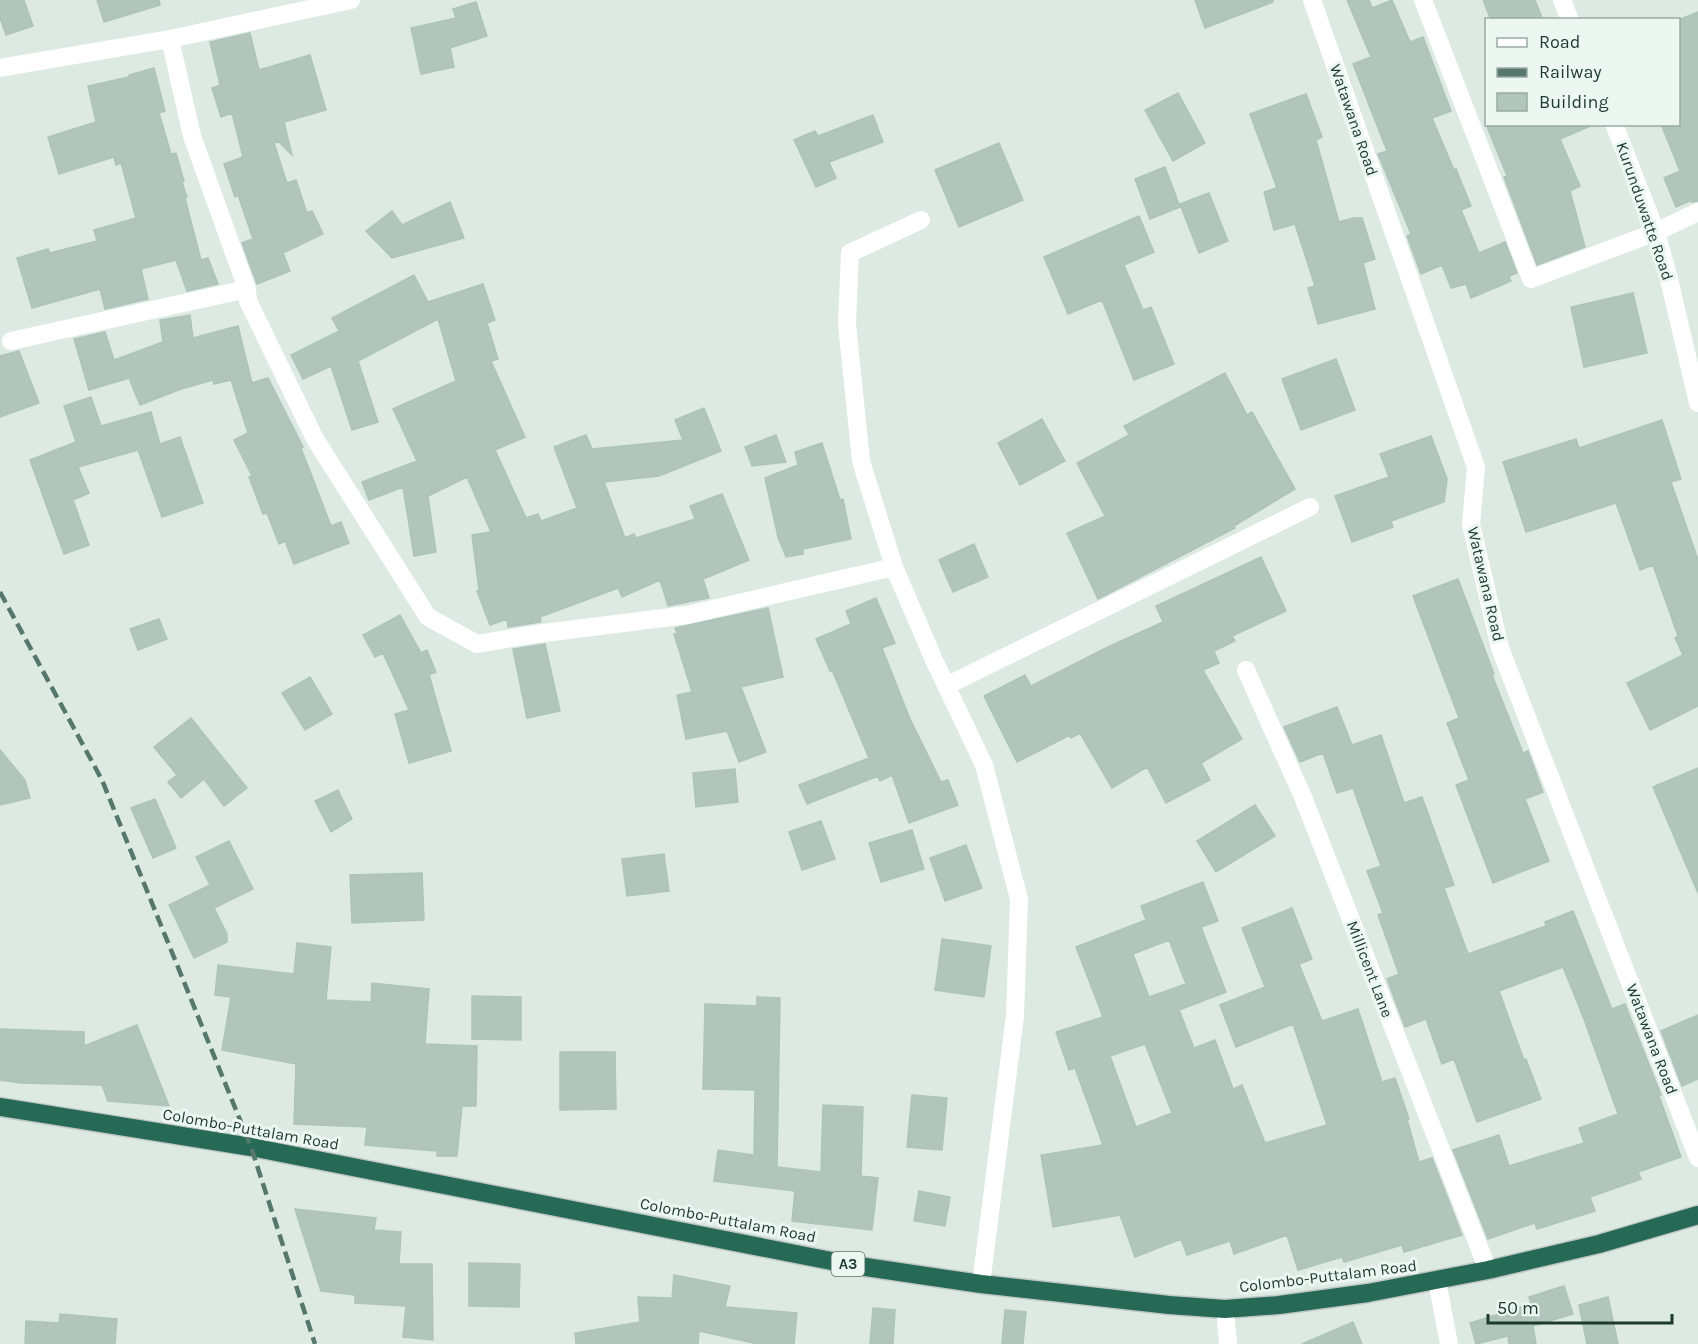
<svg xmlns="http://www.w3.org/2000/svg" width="1698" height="1344" font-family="Karla,sans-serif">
	<rect width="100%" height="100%" fill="#dceae2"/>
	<!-- building -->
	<path fill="#b1c5bb" stroke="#aec4b9" stroke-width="1.5" fill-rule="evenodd" d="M0,0H24L33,26L6,35L0,18Z
		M97,0H159L160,5L104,22Z
		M1195,0H1273V2L1205,28Z
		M1347,0H1369L1372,8L1392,0L1410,42L1423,37L1451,111L1432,118L1454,170L1456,169L1471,206L1461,210L1479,253L1505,242L1517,273L1509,276L1511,281L1471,298L1466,284L1451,288L1442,265L1421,274L1407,236L1411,234L1378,154L1387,151L1353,64L1371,57Z
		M1483,0H1535L1543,20H1491Z
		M476,2L487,36L450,48L454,67L421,74L411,28L456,18L453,9Z
		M1698,12V201L1692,202V200L1676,207L1664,178L1680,171L1661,124H1678V20Z
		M250,33L259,70L310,55L326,110L284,122L292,155L275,138L278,142L274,143L287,183L296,180L307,213L312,211L323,234L283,253L290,271L257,284L242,243L253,239L238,195L235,197L224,164L243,157L232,113L221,117L212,88L220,85L210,42Z
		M154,68L165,111L159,113L171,154L176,153L184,181L182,182L187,197L185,198L201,260L208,258L218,284L187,291L176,260L141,269L148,299L105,309L100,289L32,308L17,258L48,249L50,253L97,241L94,230L136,218L121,163L116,165L114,157L59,174L48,137L96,122L88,86L129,77V75Z
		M1178,93L1205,143L1173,161L1145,110Z
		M1306,94L1322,137L1316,140L1339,222L1353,218H1362L1375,259L1363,263L1375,309L1318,324L1308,288L1315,286L1295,224L1274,230L1264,192L1277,188L1250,114Z
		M873,115L883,142L829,162L836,178L816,187L794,140L815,131L818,136Z
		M1486,124H1595L1560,139L1580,186L1570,191L1585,247L1537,265L1504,177L1507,176Z
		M999,143L1023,200L959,227L935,170Z
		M1165,167L1180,207L1150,219L1135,179Z
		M1209,193L1228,241L1199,253L1180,204Z
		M450,202L464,238L392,258L366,231L392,211L402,225Z
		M1139,216L1154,252L1124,265L1143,310L1151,307L1174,364L1134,380L1102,300L1068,314L1044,257Z
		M414,275L428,302L483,284L495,320L487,323L498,359L491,361L525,437L495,450L526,518L538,514L541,521L577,508L554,447L586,435L592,449L683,440L675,420L704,408L721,451L659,476L604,482L625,538L634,534L636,538L695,519L690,506L722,494L749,560L703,579L709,598L668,606L660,580L622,597L618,588L540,617L541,622L508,627L507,619L490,625L477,591L479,590L472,535L491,532L467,477L428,496L436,552L414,556L403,487L369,500L362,482L417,461L393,409L456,381L438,319L358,361L378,422L352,430L331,366L303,379L291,355L339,331L332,318Z
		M1633,293L1647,353L1584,367L1571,307Z
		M190,315L193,338L238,326L252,383L268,378L303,447L301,448L331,526L341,522L349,543L294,564L285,541L279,544L267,513L263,514L249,477L252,476L234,440L248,433L231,380L214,384L213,380L181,389L140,405L129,378L89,390L74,339L105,332L114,360L163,342L160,320Z
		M19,351L39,403L0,417V356Z
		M1336,359L1355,410L1301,430L1282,379Z
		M1225,373L1247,415L1252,412L1295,489L1234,526L1235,528L1098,599L1067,533L1105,516L1077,463L1129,435L1124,426Z
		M91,397L101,426L151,412L160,444L180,437L203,503L162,517L138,450L78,467L89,493L73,500L89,545L64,554L30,460L76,442L64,406Z
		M1042,419L1065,461L1020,485L998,443Z
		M1662,420L1681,479L1671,482L1698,560V706L1650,730L1627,683L1683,655L1675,638L1678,636L1653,565L1640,570L1616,503L1526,532L1503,462L1576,439L1579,448Z
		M776,435L786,462L752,466L745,447Z
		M1431,436L1447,479L1444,502L1391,521L1393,527L1352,542L1335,496L1389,477L1380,454Z
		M822,443L840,500L843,499L851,539L803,549V554L786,557L778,537L765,478L798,465L795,452Z
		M974,544L988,577L953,592L939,560Z
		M1261,557L1286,611L1232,636L1235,641L1214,651L1219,663L1203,670L1242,739L1201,763L1210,780L1166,803L1147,767L1112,788L1080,733L1071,738L1070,735L1017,762L984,696L1025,675L1031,686L1108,647L1163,622L1156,606Z
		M1458,579L1494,674L1492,675L1523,753L1528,751L1543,792L1525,799L1549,861L1493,883L1456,785L1469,780L1447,723L1459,718L1413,596Z
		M876,598L895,643L882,648L910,719L941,782L948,780L958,805L909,823L892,775L880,781L878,776L807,804L799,785L869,758L832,670L830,671L816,639L851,624L846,611Z
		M768,608L783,677L741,687L766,752L739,762L727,731L686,739L677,695L692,692L674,634L677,633L675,628Z
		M400,615L421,653L427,650L436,672L429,675L451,751L409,763L395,714L409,710L383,653L375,657L363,635Z
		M159,619L167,639L138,650L130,629Z
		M545,644L560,711L527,718L513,649Z
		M310,677L332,714L305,730L282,693Z
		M1337,707L1352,745L1381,735L1404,803L1422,797L1454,885L1444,888L1468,954L1546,926L1545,922L1573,911L1612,1009L1625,1004L1661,1095L1659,1096L1681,1157L1638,1172L1641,1179L1590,1197L1595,1211L1537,1229L1535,1223L1488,1239L1453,1150L1499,1135L1509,1166L1584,1143L1579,1128L1618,1114L1584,1019L1563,967L1499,991L1524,1060L1526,1059L1541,1099L1477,1122L1454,1059L1442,1064L1426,1019L1405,1027L1387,979L1399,974L1378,915L1383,913L1367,871L1381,866L1353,788L1337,793L1323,753L1300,762L1284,727Z
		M191,718L247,788L224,806L204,779L181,798L168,782L177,775L154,747Z
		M0,750L25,780L30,798L0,805Z
		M1698,768V893L1653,787Z
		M735,769L738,802L696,807L693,773Z
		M338,790L352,819L331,832L315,801Z
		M155,799L176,848L153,858L131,808Z
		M1255,805L1275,836L1216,872L1197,841Z
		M821,821L835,859L802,870L789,832Z
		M912,830L924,869L881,882L869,843Z
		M229,841L253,889L214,908L227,934V942L194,958L169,905L210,885L196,857Z
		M966,845L982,888L945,901L930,858Z
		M664,854L669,891L627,896L622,859Z
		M422,873L424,920L352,923L350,875Z
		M1203,882L1218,921L1201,927L1226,992L1179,1010L1194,1048L1215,1040L1233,1089L1242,1085L1265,1143L1327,1125L1293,1024L1236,1047L1220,1005L1265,987L1242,928L1292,908L1312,959L1299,964L1322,1021L1358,1009L1382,1082L1395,1078L1409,1119H1407L1419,1162L1432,1158L1462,1235L1404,1252L1402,1245L1344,1262L1342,1257L1298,1270L1287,1235L1234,1254L1230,1241L1187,1255L1181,1239L1135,1257L1120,1215L1053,1227L1041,1155L1103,1145L1075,1068L1069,1070L1056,1032L1103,1017L1076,947L1146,920L1141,906ZM1169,940L1186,984L1149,997L1133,954ZM1145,1044L1172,1113L1136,1127L1110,1056Z
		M942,939L991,946L984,997L935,990Z
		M297,943L331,947L326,1000L371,1002L372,983L429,989L425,1044L477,1046L476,1106H462L457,1156H437V1151L365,1145L367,1127L294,1124L296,1064L222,1050L231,997L215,995L218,965L294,974Z
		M472,996L521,997V1040L472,1039Z
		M757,997L780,998L777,1167L821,1172L823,1105L863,1107L861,1176L878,1178L872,1230L792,1221L795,1191L714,1181L718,1150L754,1155L755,1090L703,1089L705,1004L757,1006Z
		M1698,1015V1079L1682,1086L1661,1031Z
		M137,1025L169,1106L108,1101L102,1085L21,1083L0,1080V1029L84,1032V1046Z
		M560,1052H615L616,1109L560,1110Z
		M912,1095L947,1098L942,1150L907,1147Z
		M919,1191L950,1197L945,1226L914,1221Z
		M295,1209L376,1218L374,1230L401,1232L399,1264H432L433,1340L403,1337L406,1306L355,1303V1295L321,1291Z
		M469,1263L520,1264L519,1307L469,1306Z
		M674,1275L730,1286L725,1307L797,1313L794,1344H758L699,1331L698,1344H576L575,1333L640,1322L638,1297L672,1298Z
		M1564,1286L1573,1314L1533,1326L1536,1344H1509L1508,1336L1476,1344L1470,1323L1531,1304L1529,1297Z
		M1608,1297L1618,1344H1587L1579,1305Z
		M873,1308L895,1310L893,1344H870Z
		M1005,1310L1026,1312L1023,1344H1002Z
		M60,1314L117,1319L115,1344H25L26,1321L59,1323Z
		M1353,1322L1362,1344H1302Z"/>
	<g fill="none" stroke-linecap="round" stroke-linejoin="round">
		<!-- highway casing -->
		<g stroke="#c0c8c5" stroke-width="21">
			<path id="highway" d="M0,1107L251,1147L852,1265L981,1284L1169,1305L1225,1309L1279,1305L1368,1293L1488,1270L1599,1244L1698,1215"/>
		</g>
		<!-- minor -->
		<path stroke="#fff" stroke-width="18" d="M351,0L170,39L192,136L247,289L248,301L315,439L428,617L477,644L536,634L687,615L894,567
			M1312,0L1476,467L1471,524L1500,648L1698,1158
			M1423,0L1531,279L1656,232L1698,212
			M1562,0L1570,20
			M0,68L170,39
			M1614,124L1656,232L1668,275L1698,403
			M921,220L850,253L847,324L861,461L894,567L934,660L984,765L1019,899L1015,1016L981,1284
			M11,341L247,289
			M1246,670L1303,797L1488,1270
			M946,686L1310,507
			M1437,1281L1449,1344
			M1225,1309L1228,1344"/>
		<!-- highway -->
		<use href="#highway" stroke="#266955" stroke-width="18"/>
		<!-- rail -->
		<path stroke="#56776b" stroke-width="4.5" stroke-dasharray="12 6" stroke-linecap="butt" d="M0,592L102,780L251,1147L315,1344"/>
	</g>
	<g text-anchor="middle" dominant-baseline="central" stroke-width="6" stroke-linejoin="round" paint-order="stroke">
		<!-- shield labels -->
		<rect fill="#ecf7f1" stroke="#5b736a" stroke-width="1.5" x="831.5" y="1252" width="33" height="24" rx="4.5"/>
		<g font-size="15" font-weight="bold" fill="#1d3a30">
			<text x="848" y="1264">A3</text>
		</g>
		<!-- street labels -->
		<g font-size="16" fill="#1d3a30" stroke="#ecf7f1">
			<text transform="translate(1354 120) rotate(71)">Watawana Road</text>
			<text transform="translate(1645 211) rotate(71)">Kurunduwatte Road</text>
			<text transform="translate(1486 584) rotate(77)">Watawana Road</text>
			<text transform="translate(1370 969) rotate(69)">Millicent Lane</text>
			<text transform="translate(1652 1039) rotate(69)">Watawana Road</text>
			<text transform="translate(251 1129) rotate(10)">Colombo-Puttalam Road</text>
			<text transform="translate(728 1220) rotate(11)">Colombo-Puttalam Road</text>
			<text transform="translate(1328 1276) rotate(-7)">Colombo-Puttalam Road</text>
		</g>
	</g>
	<!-- legend -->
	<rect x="1485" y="18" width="195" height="108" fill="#ecf7f1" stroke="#99aba4" stroke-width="1.5"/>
	<rect x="1497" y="38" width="30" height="9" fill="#ffffff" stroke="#99aba4" stroke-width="1.5"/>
	<text x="1539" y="48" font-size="18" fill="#1d3a30">Road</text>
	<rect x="1497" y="68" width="30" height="9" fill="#56776b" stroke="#99aba4" stroke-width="1.5"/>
	<text x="1539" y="78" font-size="18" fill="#1d3a30">Railway</text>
	<rect x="1497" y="93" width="30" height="18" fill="#b1c5bb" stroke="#99aba4" stroke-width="1.5"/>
	<text x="1539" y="108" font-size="18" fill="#1d3a30">Building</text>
	<!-- scale -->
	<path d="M1488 1314v9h184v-9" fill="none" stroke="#1d3a30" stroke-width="3"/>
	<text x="1497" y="1314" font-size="18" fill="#1d3a30" stroke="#ecf7f1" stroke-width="4.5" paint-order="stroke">50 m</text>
</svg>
